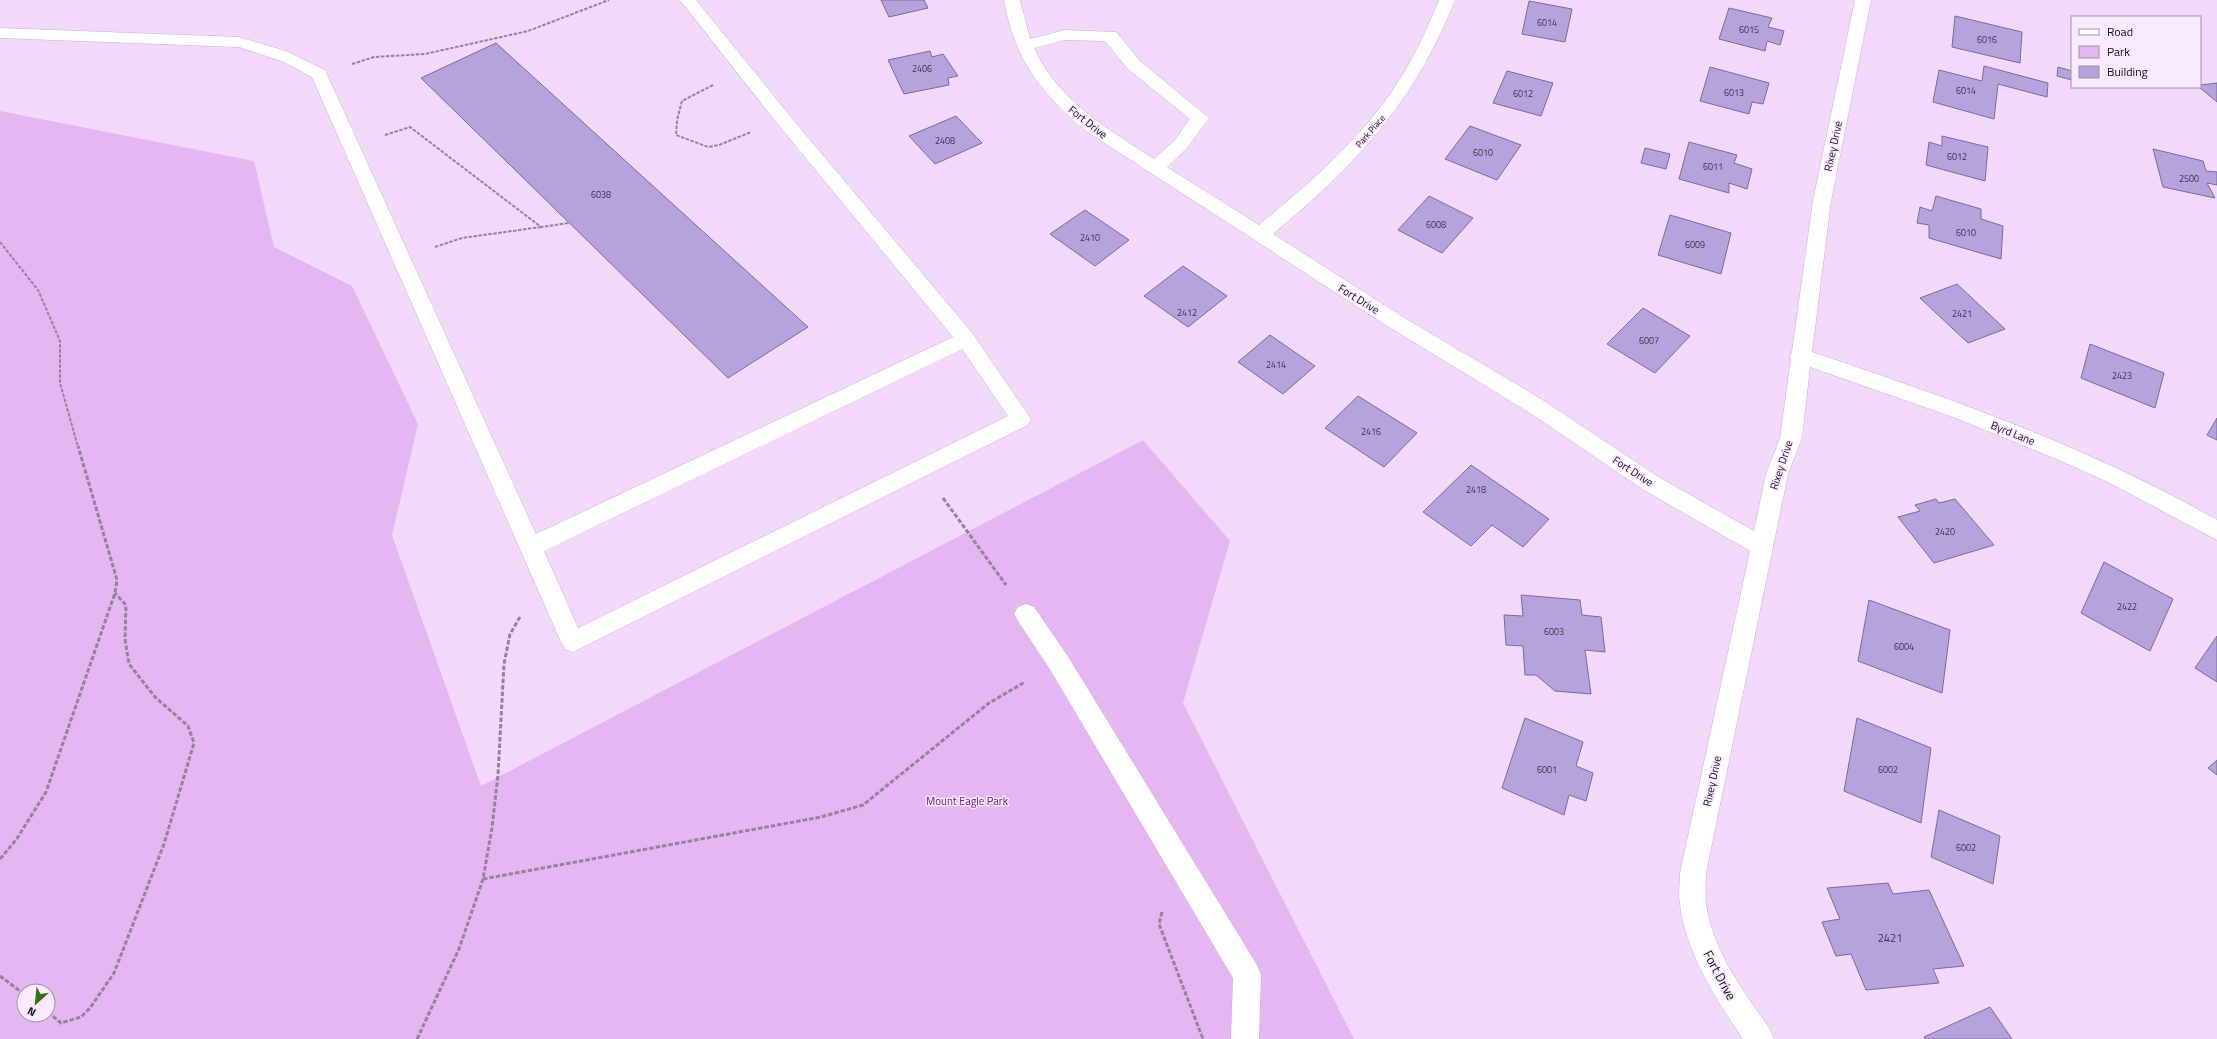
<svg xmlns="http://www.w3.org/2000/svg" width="2217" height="1039" font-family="'Titillium Web',sans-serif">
	<rect width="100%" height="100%" fill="#f2d9f9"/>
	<!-- green -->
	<path fill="#e5b7f2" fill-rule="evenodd" d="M0,111L254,161L274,247L352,286L418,424L392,535L481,786L1143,440L1230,541L1183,703L1354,1039H0ZM24,991H48V1015H24Z"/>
	<!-- building -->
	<path fill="#b4a3dc" stroke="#7b6a9f" d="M881,0H924L928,8L889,17Z
		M1529,1L1572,9L1565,42L1522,34Z
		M1729,8L1772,18L1768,27L1784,31L1780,45L1767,41L1765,51L1719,39Z
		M1955,16L2022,32L2020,63L1952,47Z
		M496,43L631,166L808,327L728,378L421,78Z
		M930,51L932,57L943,54L958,76L948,78L949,85L904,94L888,60Z
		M1984,66L2048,83L2047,97L1998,84L1994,119L1933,102L1939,70L1982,81Z
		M1710,67L1769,83L1763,104L1752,102L1749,114L1700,101Z
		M2058,67L2072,71V80L2057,76Z
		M1507,71L1553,83L1541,116L1493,103Z
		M2217,83V102L2199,87L2200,85Z
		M956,116L982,143L935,164L909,136Z
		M1470,126L1521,145L1497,180L1445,159Z
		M1942,136L1988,147L1985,181L1926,165L1929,142L1942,146Z
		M1689,142L1737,155L1734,163L1752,169L1747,189L1729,183V193L1679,179Z
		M1645,148L1670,154L1666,169L1641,163Z
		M2153,149L2203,161L2206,171L2217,172V185L2207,183L2215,198L2163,187Z
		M1429,196L1473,218L1442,253L1398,230Z
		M1936,196L1981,209V219L2003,226L2001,259L1929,238V225L1917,223L1920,207L1932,211Z
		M1085,210L1129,240L1095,266L1050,234Z
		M1670,215L1731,233L1721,274L1658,255Z
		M1183,266L1227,296L1188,327L1144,296Z
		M1957,284L2005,329L1968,343L1920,298Z
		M1643,308L1690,336L1655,373L1607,344Z
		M1270,335L1315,366L1283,394L1238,362Z
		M2090,344L2164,373L2155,408L2081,378Z
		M1358,396L1417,433L1384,467L1325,428Z
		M2217,418V440L2207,435Z
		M1471,465L1549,519L1523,547L1492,525L1471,546L1423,512Z
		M1936,499L1939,503L1955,499L1994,545L1934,563L1898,517L1920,511L1915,505Z
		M2104,562L2173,599L2150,651L2081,613Z
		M1521,595L1580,600L1582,615L1601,617L1605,652L1585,650L1591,694L1555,691L1536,675H1525L1523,646L1506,645L1504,615L1523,616Z
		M1869,600L1950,630L1942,693L1858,661Z
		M2217,636V682L2195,668Z
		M1525,718L1583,742L1576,766L1593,773L1586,801L1569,795L1564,815L1502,788Z
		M1857,718L1931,748L1921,823L1844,791Z
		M2217,760V775L2208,768Z
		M1939,810L2000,836L1993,884L1931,857Z
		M1888,883L1893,894L1929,890L1964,966L1933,969L1939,983L1866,990L1851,954L1836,956L1822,922L1840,919L1827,888Z
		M1990,1007L2012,1039H1925L1924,1037Z"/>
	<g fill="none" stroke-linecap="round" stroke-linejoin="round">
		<!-- minor casing -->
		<g stroke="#d0a9db" stroke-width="1">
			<path id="minor" d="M680,0H696L789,115L973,334L1031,419L1028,425L573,652L565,649L561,642L312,77L284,62L239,47L0,38V28L239,37L286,51L325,70L536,534L953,337L777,123ZM962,349L1008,416L578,628L544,551Z
				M1004,0H1020L1030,39L1065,30L1116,32L1140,61L1209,118L1187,148L1167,167L1259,225C1314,180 1370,131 1406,69C1419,47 1429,24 1439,0H1455C1414,103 1357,164 1273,234L1403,317L1541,399L1660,478L1754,531L1766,474L1780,438L1791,359L1790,356L1792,352L1813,201L1855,0H1871L1831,201L1812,352C1952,399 2089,447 2217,520V540L2110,483L2059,460L1953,417L1810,367L1802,438L1788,474L1706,873C1706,883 1705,894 1706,904C1713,951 1743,991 1770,1029L1774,1039H1743C1716,998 1686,954 1680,904C1678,894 1680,883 1680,873L1750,551L1644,490L1527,411L1389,327L1086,131C1040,91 1015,61 1004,0ZM1065,40L1105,41L1128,69L1190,119L1175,140L1154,159C1108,129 1057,100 1034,48Z
				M1026,604L1034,607L1067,655L1257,965L1261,975L1259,1039H1231L1233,978L1051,671L1018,621L1014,614L1018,607Z"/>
		</g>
		<!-- path-far1 -->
		<path stroke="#96829c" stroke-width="2" stroke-dasharray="3.5 1.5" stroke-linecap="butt" d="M352,64L374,57L425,54L528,31L609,0
			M713,85L682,101L677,120L676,135L708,147L719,145L751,132
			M385,135L410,127L541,227L569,223
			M0,242L38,290L60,341V383L78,447
			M435,247L462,238L541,227"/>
		<!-- path -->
		<path stroke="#96829c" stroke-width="3" stroke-dasharray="4.5 2" stroke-linecap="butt" d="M943,498L1006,585
			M0,859L16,840L46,792L115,593L117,580L78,446
			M483,879L821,817L863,805L989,703L1025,682
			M1162,912L1159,924L1203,1039
			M0,976L24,994
			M48,1012L61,1023L81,1017L90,1008L114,973L164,844L194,743L188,726L155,697L129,664L125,639L126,605L115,593
			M417,1039L459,949L483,879L492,828L498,775L504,664L510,634L520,617"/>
		<!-- minor -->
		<use href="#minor" fill="#fff" fill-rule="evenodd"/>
	</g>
	<g text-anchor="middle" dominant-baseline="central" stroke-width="3" stroke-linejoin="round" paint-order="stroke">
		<!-- number labels -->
		<g font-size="9" fill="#40314e">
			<text x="1547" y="22">6014</text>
			<text x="1749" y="29">6015</text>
			<text x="1987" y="39">6016</text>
			<text x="922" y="68">2406</text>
			<text x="1966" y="90">6014</text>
			<text x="1734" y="92">6013</text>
			<text x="1523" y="93">6012</text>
			<text x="945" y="140">2408</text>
			<text x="1483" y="152">6010</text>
			<text x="1957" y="156">6012</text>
			<text x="1713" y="166">6011</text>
			<text x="2189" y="178">2500</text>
			<text x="601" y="194">6038</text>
			<text x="1436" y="224">6008</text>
			<text x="1966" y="232">6010</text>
			<text x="1090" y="237">2410</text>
			<text x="1695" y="244">6009</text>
			<text x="1187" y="312">2412</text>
			<text x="1962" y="313">2421</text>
			<text x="1649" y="340">6007</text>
			<text x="1276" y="364">2414</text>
			<text x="2122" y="375">2423</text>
			<text x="1371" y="431">2416</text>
			<text x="1476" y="489">2418</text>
			<text x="1945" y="531">2420</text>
			<text x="2127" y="606">2422</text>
			<text x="1554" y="631">6003</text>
			<text x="1904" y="646">6004</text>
			<text x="1547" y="769">6001</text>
			<text x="1888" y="769">6002</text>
			<text x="1966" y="847">6002</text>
		</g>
		<!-- far-street labels -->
		<g font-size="9" fill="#1a0b1e" stroke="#faeaff">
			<text transform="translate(1370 131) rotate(-49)">Park Place</text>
		</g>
		<!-- street labels -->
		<g font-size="11" fill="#1a0b1e" stroke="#faeaff">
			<text transform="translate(1088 122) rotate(38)">Fort Drive</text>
			<text transform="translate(1833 146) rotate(-78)">Rixey Drive</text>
			<text transform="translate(1359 299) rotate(32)">Fort Drive</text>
			<text transform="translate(2013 433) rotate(22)">Byrd Lane</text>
			<text transform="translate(1781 465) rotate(-72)">Rixey Drive</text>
			<text transform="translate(1633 471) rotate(33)">Fort Drive</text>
			<text transform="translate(1712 781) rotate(-78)">Rixey Drive</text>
		</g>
		<!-- park labels -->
		<g font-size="11" fill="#74138b" stroke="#faeaff">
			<text x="967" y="801">Mount Eagle Park</text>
		</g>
		<!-- near-number labels -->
		<g font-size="11" fill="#40314e">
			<text x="1890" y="938">2421</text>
		</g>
		<!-- near-street labels -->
		<g font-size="13" fill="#1a0b1e" stroke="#faeaff">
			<text transform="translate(1720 975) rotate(62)">Fort Drive</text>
		</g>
	</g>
	<!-- legend -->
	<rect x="2071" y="16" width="130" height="72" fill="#faeaff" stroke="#a091a5"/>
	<rect x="2079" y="29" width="20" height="6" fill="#ffffff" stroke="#a091a5"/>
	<text x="2107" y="36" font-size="12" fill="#1a0b1e">Road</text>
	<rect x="2079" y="46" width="20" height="12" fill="#e5b7f2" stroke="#a091a5"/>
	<text x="2107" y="56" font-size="12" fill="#1a0b1e">Park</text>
	<rect x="2079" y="66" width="20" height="12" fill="#b4a3dc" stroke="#a091a5"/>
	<text x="2107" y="76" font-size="12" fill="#1a0b1e">Building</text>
	<!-- north arrow -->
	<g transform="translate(36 1003) rotate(207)"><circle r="19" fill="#faeaff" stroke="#a091a5"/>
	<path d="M0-3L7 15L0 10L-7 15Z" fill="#307312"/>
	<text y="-6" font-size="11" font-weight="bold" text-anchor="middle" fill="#1a0b1e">N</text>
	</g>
</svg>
